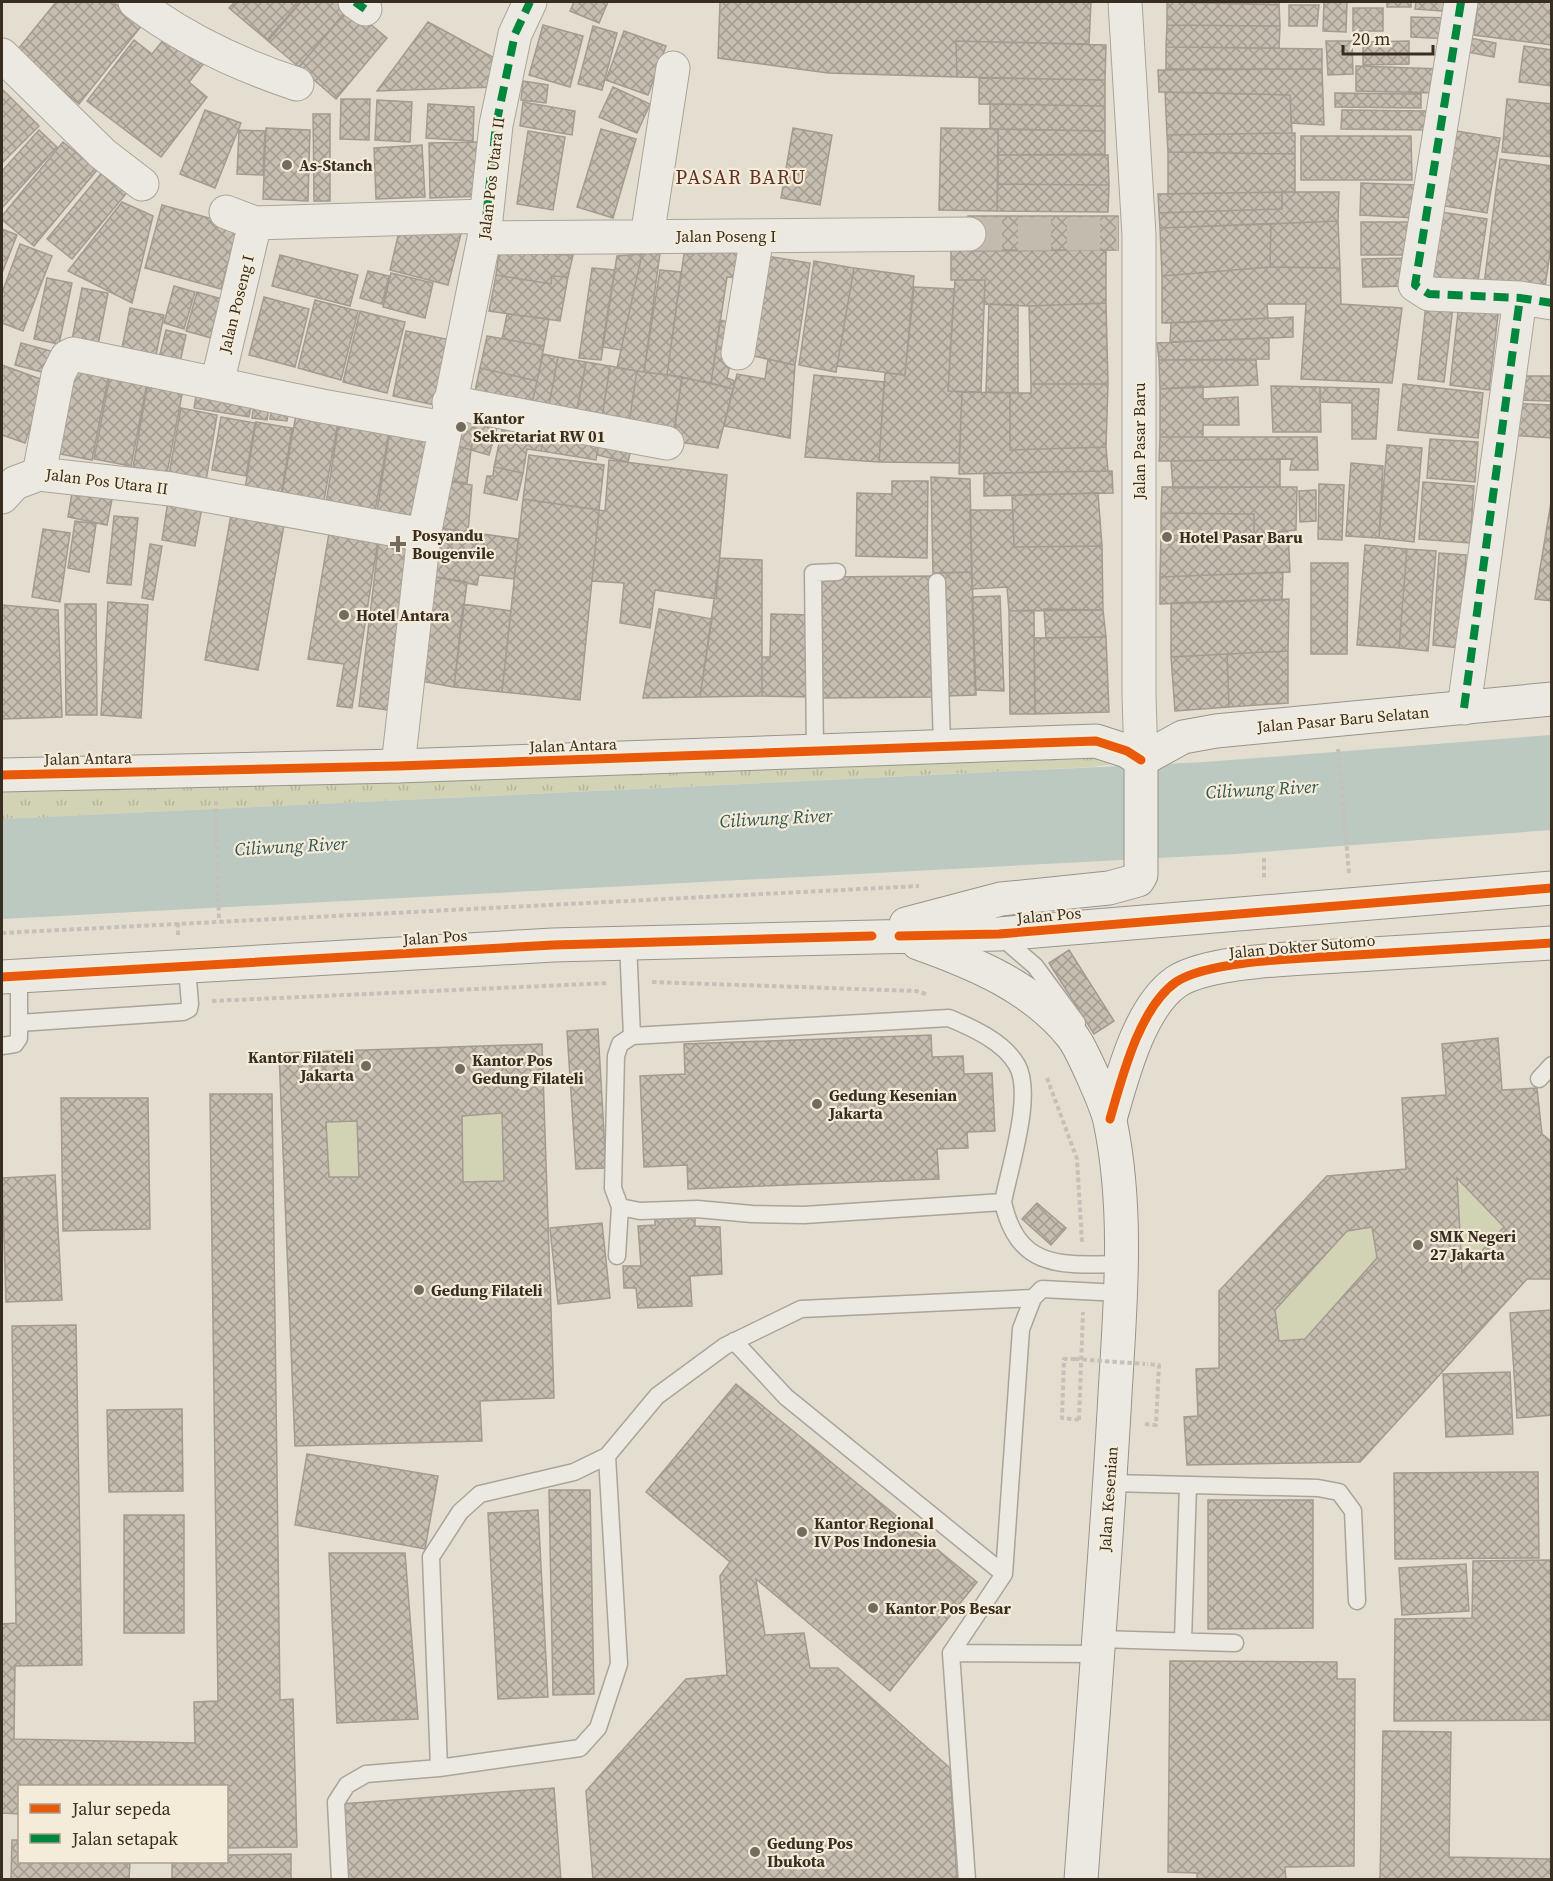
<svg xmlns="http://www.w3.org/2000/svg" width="1553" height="1881" font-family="'Source Serif 4',serif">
	<defs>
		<pattern id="grass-tufts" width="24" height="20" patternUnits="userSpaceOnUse" patternTransform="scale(1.5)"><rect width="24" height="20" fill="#d2d2b4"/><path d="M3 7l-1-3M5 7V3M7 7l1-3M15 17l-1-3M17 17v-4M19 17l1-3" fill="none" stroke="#b5b59a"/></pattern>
		<pattern id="building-cross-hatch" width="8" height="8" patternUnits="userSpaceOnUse" patternTransform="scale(1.5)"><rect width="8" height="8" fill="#c7beb2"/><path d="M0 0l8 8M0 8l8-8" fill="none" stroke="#a39b90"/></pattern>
	</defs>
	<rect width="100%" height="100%" fill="#e4ded1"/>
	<!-- grass -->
	<path fill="url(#grass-tufts)" d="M1096,741L1141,760L1092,767L2,819V776Z"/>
	<!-- park -->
	<path fill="#d2d2b4" d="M502,1113L504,1181L463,1182L462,1116Z
		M357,1121L359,1177H329L326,1122Z
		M1457,1178L1504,1227L1462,1272Z
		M1372,1227L1377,1258L1305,1339L1279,1341L1275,1310L1347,1231Z"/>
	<!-- water -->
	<path fill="#bbc9c1" d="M1551,735V830L1235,854L2,919V819L1205,762Z"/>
	<!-- building -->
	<path fill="url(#building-cross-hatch)" stroke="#a49a90" stroke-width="1.5" fill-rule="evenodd" d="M56,2H113L142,25L79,104L15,53Z
		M235,2H300L267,40L229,8Z
		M301,2H347L351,5L299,67L268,41Z
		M574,2H608L599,23L570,11Z
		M720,2H1091L1089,44L956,41L957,77L828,73L718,58Z
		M1167,2L1279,5L1280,26L1167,25Z
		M1211,2H1279V5Z
		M1324,2H1347L1346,32L1323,31Z
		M1387,2H1411V7H1387Z
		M1416,2H1456V12L1415,9Z
		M1478,2H1552V45L1474,35Z
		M1289,5H1319L1317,26H1289Z
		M350,7L387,38L336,99L299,67Z
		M1353,8H1383V31H1353Z
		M1411,17L1453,18L1452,39L1411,37Z
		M428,22L500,61L496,87L377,91Z
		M543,25L583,36L570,87L529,75Z
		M1167,25L1280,26L1279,48L1166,47Z
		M593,26L617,33L602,90L578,84Z
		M624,31L666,46L648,95L606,80Z
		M168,34L204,63L189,82L207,97L161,157L87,101L134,40L152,54Z
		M1470,38L1496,43L1494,57L1467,52Z
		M956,41L1106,45L1105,80L957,77Z
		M1326,41H1352L1353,74L1328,75Z
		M1409,41V64L1363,65V42Z
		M1524,46L1552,50V86L1519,82Z
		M1166,47L1322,49V69H1166Z
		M1356,66L1442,69V93L1356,91Z
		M1322,69L1324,125L1291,123L1290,95L1159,92L1158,70Z
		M979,78L1105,80V106L979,104Z
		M523,81L548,85L546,103L521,100Z
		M613,87L650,104L637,133L599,117Z
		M2,89L39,126L2,163Z
		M1165,92L1290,95L1292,133L1167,135Z
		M1335,93L1421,94V108L1335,107Z
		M341,99H370L369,140L340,139Z
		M1507,99L1552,104V157L1502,152Z
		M377,100L412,102L410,142L375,140Z
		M523,102L575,111L572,135L520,126Z
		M428,104L474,107L473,141L426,138Z
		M990,104L1105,106V131L990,129Z
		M205,110L241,123L215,188L180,174Z
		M1342,110L1428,111V130L1341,129Z
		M313,114H330V201H314Z
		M266,128L310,130L308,201L263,199Z
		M793,128L832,135L820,205L781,198Z
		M941,128L998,129L997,211L939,210Z
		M601,129L636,139L613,218L577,207Z
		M998,129L1105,131V154L998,155Z
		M39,130L57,147L2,208V171Z
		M239,130L265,131L263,175L237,174Z
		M1450,130L1500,138L1487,213L1438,205Z
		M528,131L565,137L553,210L517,204Z
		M1292,133H1295V154L1168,152L1167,135Z
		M1301,136H1411L1412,180H1301Z
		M63,142L97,170L34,246L2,220V216Z
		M480,142L482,196L430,198L429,143Z
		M422,145L425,197L376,199L374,148Z
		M1168,152L1295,154V192L1168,194Z
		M998,155H1108L1109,185L998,184Z
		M1500,159L1552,166V240L1544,293L1484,284Z
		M104,170L129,190L72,259L47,239Z
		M1361,183L1418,185L1416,218L1360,215Z
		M998,184L1109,185L1108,212L997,211Z
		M1282,192V209L1159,213L1158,194Z
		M1282,192H1339L1338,221L1160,228L1159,213L1282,209Z
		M122,202L153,216L132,303L68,271Z
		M162,205L238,226L221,289L145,268Z
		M1434,211L1487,219L1477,288L1424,280Z
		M968,216H1118V250L968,251Z
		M402,219L461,234L448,285L390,270Z
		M1338,221L1340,268L1270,267L1271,224Z
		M1361,222H1417V255H1361Z
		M1271,224L1270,267L1162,276L1160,228Z
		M2,229L17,235L2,273Z
		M20,244L52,256L23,331L2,323V293Z
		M951,250H1106V303L1029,306L984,304L985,280H951Z
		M741,251L738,278L727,277L711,383L667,375L684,254Z
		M499,253L573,255L568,277L552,276L551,284L496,275Z
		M660,253L644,372L617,368L642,254Z
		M642,254L621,350L602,347L617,256Z
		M280,255L358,275L350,306L272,286Z
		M761,255L810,263L795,365L744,354Z
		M1410,258L1411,286L1363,287L1362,259Z
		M814,261L854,268L836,372L799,365Z
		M1270,267L1340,268L1341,304L1402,308L1392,383L1301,379L1306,304H1267L1268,318L1162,323V276Z
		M592,268L615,270L601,360L579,358Z
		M854,268L914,276L905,375L837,366Z
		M660,270L681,272L667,375L644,372Z
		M368,271L389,276L382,304L360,298Z
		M391,273L433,283L425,318L383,307Z
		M496,275L551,284L552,276L568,277L560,321L489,311Z
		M47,278L72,283L59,344L34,339Z
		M955,280H985L981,392L948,391Z
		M174,286L195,292L184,329L164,323Z
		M914,287L954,289L948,391L962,392L959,463L879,462L885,373L905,375Z
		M82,288L108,293L97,350L71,345Z
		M197,292L226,300L215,339L186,331Z
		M264,297L309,309L295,367L249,355Z
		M315,300L358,311L341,380L298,368Z
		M1106,303L1108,384H1031L1029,306Z
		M1459,303L1499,307L1489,390L1450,385Z
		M989,304L1018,305V393L986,392Z
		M1426,304L1453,307L1444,382L1418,379Z
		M130,308L164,315L155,360L121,353Z
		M360,311L405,322L387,393L343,382Z
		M507,314L549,319L544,346L502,339Z
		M1293,317V337L1170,342L1171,323Z
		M720,320L739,325L727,378L735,381L733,389L711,383Z
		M166,330L186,335L179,367L158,362Z
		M406,331L456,341L444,407L393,396Z
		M487,336L544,346L537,381L480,368Z
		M1269,338V359L1159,360L1157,343Z
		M21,343L62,354L57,376L15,365Z
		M543,354L558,357L547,416L530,412Z
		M558,357L586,362L575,423L547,416Z
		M768,359L795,365L790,438L724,426L737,374L765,379Z
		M1159,360H1256L1258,385L1160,389Z
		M586,362L610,366L601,424L575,419Z
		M2,365L46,381L25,443L2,435Z
		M72,366L109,373L92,460L55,453Z
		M610,366L637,371L628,429L601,424Z
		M480,368L537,381L530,412L473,400Z
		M111,371L148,378L131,466L94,459Z
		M637,371L682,377L673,436L628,429Z
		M814,375L884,382L879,462L805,457Z
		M1512,376H1552V401L1512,400Z
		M149,377L184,384L167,473L133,467Z
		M682,377L733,389L718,448L673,441Z
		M198,384L253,393L249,417L194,408Z
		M1031,384H1108L1106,447L1010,450V393H1031Z
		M1403,384L1483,393L1478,438L1398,430Z
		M1203,386V399L1238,397L1239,425H1203V437H1160V389Z
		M1271,386L1320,387L1321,432H1273Z
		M1320,387L1379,389L1376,439H1352V403L1320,402Z
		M962,392L1010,393V450L1106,447L1108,471L959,474Z
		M255,396L271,398L267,420L252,418Z
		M273,400L290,403L287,421L270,419Z
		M452,403L477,411L471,450L444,442Z
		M1511,403L1552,405V438L1510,435Z
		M181,408L217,415L206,481L169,474Z
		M297,409L339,417L323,506L281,499Z
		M477,411L500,418L489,455L471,450Z
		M505,416L545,425L541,451L527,449L523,473L494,467Z
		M221,417L255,423L246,476L212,470Z
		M340,417L390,426L374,517L325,509Z
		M256,422L292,428L281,496L245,489Z
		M391,424L441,432L426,526L376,517Z
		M545,425L600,433L596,460L541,451Z
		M600,433L633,440L628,462L597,455Z
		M1160,437H1317L1318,470H1290L1292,459L1159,461Z
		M1430,439L1478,442L1475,482L1427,478Z
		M444,442L471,450L467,483L437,479Z
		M1387,445L1422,448L1414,542L1379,538Z
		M529,455L604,465L599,510L523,499Z
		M1280,459V487L1173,488L1171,461Z
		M609,460L727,475L716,599L655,590L650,628L620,623L624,583L592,581L599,510L605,511Z
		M1351,463L1383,466L1379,538L1346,536Z
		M494,467L523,473L517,500L484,493L487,476H493Z
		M1112,471L1113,493L984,496V473Z
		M931,477L970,479L972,572L933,573Z
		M437,479L472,485L468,532L433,527Z
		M74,481L114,489L107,525L68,517Z
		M892,481H928L927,558L856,556L857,493L892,494Z
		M1423,482L1474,486L1470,543L1419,539Z
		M1319,484L1344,485L1342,540L1318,539Z
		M1162,487H1297L1296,530L1254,534V514L1161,513Z
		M1316,490V521L1300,522L1299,491Z
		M1098,493L1102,546L1014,547L1012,495Z
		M1552,496V601L1535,599Z
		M523,499L599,510L580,700L502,692Z
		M168,501L202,507L195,546L162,540Z
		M970,510H1013L1014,547L1102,546L1103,610L1009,611L1007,587L972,589Z
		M1161,513L1254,514V534L1161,536Z
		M231,515L284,525L258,670L205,660Z
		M114,516L138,518L131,585L107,583Z
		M75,521L96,524L89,572L68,568Z
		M433,527L518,539L514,579L479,575L477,585L430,576Z
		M43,529L70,533L60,602L32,597Z
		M1288,531L1290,572L1160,577L1161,536L1254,534Z
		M329,533L378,540L352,708L337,706L344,664L308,659Z
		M379,539L416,543L395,711L359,706Z
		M150,544L162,546L153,600L142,598Z
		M1365,545L1407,549L1399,648L1357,645Z
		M1407,549L1436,551L1428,651L1399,648Z
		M1439,553L1466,555L1460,648L1433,645Z
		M720,558L762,560V696L700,697Z
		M1311,563H1348L1347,654H1311Z
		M972,572L976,695L946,696L940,573Z
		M1283,572L1282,600L1160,604V577Z
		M430,576L467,582L454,687L415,680Z
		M935,576L937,697L822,698L820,577Z
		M1000,596L1004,691L975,690L972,597Z
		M1289,599L1288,651L1171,657V603Z
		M108,602L148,605L141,718L101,715Z
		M65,604H96L97,715H66Z
		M463,604L511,611L502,692L454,687Z
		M2,605L58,610L62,717L2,719Z
		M659,609L712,619L700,697L643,698Z
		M1044,609L1103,610L1106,637L1046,638Z
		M1034,610L1035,714H1010L1009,611Z
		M771,614L811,615V697L762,696V657H770Z
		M1106,637L1109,712L1035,714L1034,638Z
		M1288,651V703L1229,707L1227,654Z
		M1227,654L1229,707L1175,711L1171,657Z
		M1069,950L1114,1021L1094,1034L1049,963Z
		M598,1029L606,1168L576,1169L567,1031Z
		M931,1035L932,1057L963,1056L964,1074L992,1073L995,1131L967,1132L968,1148L937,1149L939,1179L688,1189L687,1165L644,1167L640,1076L685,1074L684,1044Z
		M1498,1038L1502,1090L1537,1088L1542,1134L1552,1142V1279H1527L1360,1462L1187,1465L1184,1417L1198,1416L1196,1369L1219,1368V1291L1327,1176L1406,1169L1402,1098L1446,1095L1442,1044ZM1457,1178L1504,1227L1462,1272ZM1372,1227L1377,1258L1305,1339L1279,1341L1275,1310L1347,1231Z
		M542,1044L554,1398L480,1401L482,1441L295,1446L279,1053ZM502,1113L504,1181L463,1182L462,1116ZM357,1121L359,1177H329L326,1122Z
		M210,1094H272L280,1700L293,1699L297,1847L226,1848V1786H20V1814L2,1813V1624L16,1623L12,1326L76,1325L82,1665L15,1666L14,1739L195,1743L194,1702L218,1701Z
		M61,1098H148L150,1229L63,1231Z
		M55,1175L62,1300L6,1302L2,1178Z
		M1037,1203L1066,1228L1051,1245L1022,1219Z
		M655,1213H695V1226L720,1227L722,1274L690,1276L692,1306L638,1308L636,1288H624L623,1266H641L638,1226L655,1225Z
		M602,1223L610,1298L558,1304L550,1228Z
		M1551,1310L1552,1415L1517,1418L1510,1313Z
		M1510,1372L1513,1434L1446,1437L1443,1374Z
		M736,1384L977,1582L890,1691L756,1579L765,1635L804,1633L810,1668H838L950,1768L957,1880H593L586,1791L686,1679L727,1675L720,1576L730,1562L646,1492Z
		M182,1409L183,1491L109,1492L107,1410Z
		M307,1454L438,1476L425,1549L295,1525Z
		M1538,1472L1539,1558L1395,1559L1394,1473Z
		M549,1490H590L594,1694L553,1695Z
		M1208,1500H1313V1628L1208,1629Z
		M538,1510L548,1697L498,1699L488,1513Z
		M124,1515H184V1633H124Z
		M329,1553H405L418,1719L337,1723Z
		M1551,1560L1552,1720L1394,1721L1395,1619L1472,1618L1473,1561Z
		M1466,1564L1469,1611L1402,1615L1399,1568Z
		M1170,1661L1337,1662V1679H1355L1354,1866L1285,1867L1286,1880H1197V1873L1168,1872Z
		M1383,1731L1451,1732L1449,1857L1552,1859V1880H1380Z
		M554,1788L561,1880H346L341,1804Z
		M12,1840H20V1862H130L129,1880H11Z
		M291,1854V1880H172V1862H226V1855Z"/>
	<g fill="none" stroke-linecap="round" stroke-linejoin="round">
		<!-- street-tunnel -->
		<path stroke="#c2bbae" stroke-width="33" stroke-dasharray="33 16" stroke-linecap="butt" d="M969,234H1118"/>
		<!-- lane casing -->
		<g stroke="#aaa499" stroke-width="19">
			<path id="lane" d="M937,582L942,746
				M815,751L813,573L837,572
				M999,935L1035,966L1077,1023
				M628,942L632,1036
				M19,1023L183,1012L189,1009L190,1004L187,968
				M2,1046L15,1044L19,1038V977
				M1539,1079L1552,1065
				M620,1207L640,1211L697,1209L752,1214L804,1215L1003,1202C1018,1271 1063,1265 1121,1264
				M617,1256L620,1207L613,1188L616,1056L620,1044L632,1036L949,1018C973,1028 1004,1042 1017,1065C1034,1095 1009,1169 1003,1202
				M734,1341L786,1397L1004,1574
				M1110,1483L1318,1488L1339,1492L1353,1511L1357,1601
				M1098,1639L1235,1643
				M1183,1641L1188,1485
				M951,1653L1097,1654
				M439,1768L431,1557L460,1512L480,1494L574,1472L607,1456L657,1396L725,1346L801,1309L1033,1298L1042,1289L1120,1293
				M340,1880L336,1802L347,1785L366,1774L439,1768L580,1748L598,1728L619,1664L607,1456
				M967,1880L951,1653L1004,1574L1021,1329L1033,1298"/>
		</g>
		<!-- street casing -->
		<g stroke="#aaa499" stroke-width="35">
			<path id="street" d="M135,2C184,39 239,65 297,84
				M355,2L365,9
				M1125,2L1139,235V695L1141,760
				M1461,2L1415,285L1429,294L1520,298L1552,303
				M2,55L103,154L142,184
				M226,212L255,223L485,216
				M647,237L673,68
				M484,238L969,234
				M738,353L757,236
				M217,384L255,223
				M449,402L667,443
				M39,474L58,375L67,357L73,354L322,406L444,428
				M2,497L15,483L39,474L171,489L424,535
				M1464,708L1520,298
				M398,766L424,535L484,238L496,125L515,34L530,2"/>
		</g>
		<!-- secondary casing -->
		<g stroke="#99938a" stroke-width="35">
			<path id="secondary" d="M1141,760L1183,737L1216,731L1552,699
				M2,775L398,766L1096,741L1127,751L1141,760
				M906,924L1001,899L1109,888L1138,880L1141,875V760
				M918,943C974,963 1033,987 1072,1036C1081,1047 1107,1106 1110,1121C1130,1216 1119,1317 1114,1412C1105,1568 1092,1724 1081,1880
				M2,977L553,945L999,934L1552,888
				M1110,1119C1122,1078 1139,1008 1176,982C1210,959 1313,958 1356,955C1421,951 1486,947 1552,943"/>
		</g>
		<!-- path -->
		<path stroke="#c5c0b8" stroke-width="4" stroke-dasharray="4.5 3" stroke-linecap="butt" d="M1338,749L1349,873
			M216,801L219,921
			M1264,858V880
			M178,923V938
			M2,933L919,886
			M652,982L916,991L926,994
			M212,1001L609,983
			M1047,1078L1077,1159L1082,1242
			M1075,1359H1064L1062,1418L1080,1420
			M1079,1420L1083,1312
			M1145,1424L1156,1425L1159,1365L1147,1364"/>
		<!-- lane -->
		<use href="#lane" stroke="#ece9e2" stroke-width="16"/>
		<!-- street -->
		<use href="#street" stroke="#ece9e2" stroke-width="33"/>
		<!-- secondary -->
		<use href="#secondary" stroke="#ece9e2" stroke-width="33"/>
		<!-- path-bridge -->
		<path stroke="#c5c0b8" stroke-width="4" stroke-dasharray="4.5 3" stroke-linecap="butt" d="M1075,1359L1145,1364"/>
		<!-- quiet -->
		<path stroke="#00873e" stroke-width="8" stroke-dasharray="15 8" stroke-linecap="butt" d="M355,2L365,9
			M1461,2L1415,285L1429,294L1520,298L1552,303
			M484,238L496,125L515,34L530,2
			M1464,708L1520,298"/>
		<!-- cycleway casing -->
		<g stroke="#f4ecd8" stroke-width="13">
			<path id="cycleway" d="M2,775L398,766L1096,741L1127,751L1141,760
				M899,936L999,934L1552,888
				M2,977L553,945L872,936
				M1110,1119C1122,1078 1139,1008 1176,982C1210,959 1313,958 1356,955C1421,951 1486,947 1552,943"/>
		</g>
		<!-- cycleway -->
		<use href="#cycleway" stroke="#e8590c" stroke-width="9"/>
	</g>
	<!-- markers -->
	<g fill="#746b5f" stroke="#f4ecd8" stroke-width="2">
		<circle cx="287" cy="165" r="6"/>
		<circle cx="461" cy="427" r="6"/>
		<circle cx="1167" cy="537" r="6"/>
		<path d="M395 535h6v6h6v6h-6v6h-6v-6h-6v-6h6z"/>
		<circle cx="344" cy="615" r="6"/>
		<circle cx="366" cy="1066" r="6"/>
		<circle cx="460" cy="1069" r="6"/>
		<circle cx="817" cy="1104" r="6"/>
		<circle cx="1418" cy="1245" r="6"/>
		<circle cx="419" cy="1290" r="6"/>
		<circle cx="802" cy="1532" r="6"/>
		<circle cx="873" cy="1608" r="6"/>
		<circle cx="755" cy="1852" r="6"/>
	</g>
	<g text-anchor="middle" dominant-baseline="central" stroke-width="4.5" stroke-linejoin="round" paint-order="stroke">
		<!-- poi labels -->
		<g font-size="16" font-weight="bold" fill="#382d21" stroke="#f4ecd8" text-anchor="start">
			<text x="299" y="165">As-Stanch</text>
			<text x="473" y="418">Kantor<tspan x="473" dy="18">Sekretariat RW 01</tspan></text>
			<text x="412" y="535">Posyandu<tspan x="412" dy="18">Bougenvile</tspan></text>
			<text x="1179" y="537">Hotel Pasar Baru</text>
			<text x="356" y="615">Hotel Antara</text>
			<text x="354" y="1057" text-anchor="end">Kantor Filateli<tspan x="354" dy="18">Jakarta</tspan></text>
			<text x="472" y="1060">Kantor Pos<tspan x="472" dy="18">Gedung Filateli</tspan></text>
			<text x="829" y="1095">Gedung Kesenian<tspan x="829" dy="18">Jakarta</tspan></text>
			<text x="1430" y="1236">SMK Negeri<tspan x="1430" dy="18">27 Jakarta</tspan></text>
			<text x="431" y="1290">Gedung Filateli</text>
			<text x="814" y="1523">Kantor Regional<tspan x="814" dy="18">IV Pos Indonesia</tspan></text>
			<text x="885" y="1608">Kantor Pos Besar</text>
			<text x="767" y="1843">Gedung Pos<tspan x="767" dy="18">Ibukota</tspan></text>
		</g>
		<!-- street labels -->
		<g font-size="16" fill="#382d21" stroke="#f4ecd8">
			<text transform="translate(491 178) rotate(-83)">Jalan Pos Utara II</text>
			<text x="726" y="236">Jalan Poseng I</text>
			<text transform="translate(236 304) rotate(-76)">Jalan Poseng I</text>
			<text transform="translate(1139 441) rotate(-90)">Jalan Pasar Baru</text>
			<text transform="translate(107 481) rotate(7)">Jalan Pos Utara II</text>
			<text transform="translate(1343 719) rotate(-5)">Jalan Pasar Baru Selatan</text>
			<text transform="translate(573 745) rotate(-2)">Jalan Antara</text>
			<text transform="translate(88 758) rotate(-1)">Jalan Antara</text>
			<text transform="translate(1049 915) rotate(-5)">Jalan Pos</text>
			<text transform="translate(435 937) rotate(-4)">Jalan Pos</text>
			<text transform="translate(1302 946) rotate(-5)">Jalan Dokter Sutomo</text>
			<text transform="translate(1108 1499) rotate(-86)">Jalan Kesenian</text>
		</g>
		<!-- water labels -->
		<g font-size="18" font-style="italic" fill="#325755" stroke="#f4ecd8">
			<text transform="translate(1262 789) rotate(-3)">Ciliwung River</text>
			<text transform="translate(776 818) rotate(-3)">Ciliwung River</text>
			<text transform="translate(291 846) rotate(-3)">Ciliwung River</text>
		</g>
		<!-- quarter labels -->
		<g font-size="20" letter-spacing="1.5" fill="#623224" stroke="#f4ecd8">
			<text x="741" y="177">PASAR BARU</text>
		</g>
	</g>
	<!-- border -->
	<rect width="1553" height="1881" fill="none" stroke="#382d21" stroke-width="6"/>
	<!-- legend -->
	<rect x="18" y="1785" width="210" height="78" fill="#f4ecd8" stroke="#a9a08f" stroke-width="1.5"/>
	<rect x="30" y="1804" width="30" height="9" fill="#e8590c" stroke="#a9a08f" stroke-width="1.5"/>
	<text x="72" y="1815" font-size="18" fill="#382d21">Jalur sepeda</text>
	<rect x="30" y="1834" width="30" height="9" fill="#00873e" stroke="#a9a08f" stroke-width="1.5"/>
	<text x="72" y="1845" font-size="18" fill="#382d21">Jalan setapak</text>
	<!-- scale -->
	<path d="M1343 45v9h90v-9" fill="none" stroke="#382d21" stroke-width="3"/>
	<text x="1352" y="45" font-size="18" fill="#382d21" stroke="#f4ecd8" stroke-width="4.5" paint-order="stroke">20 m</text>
</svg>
